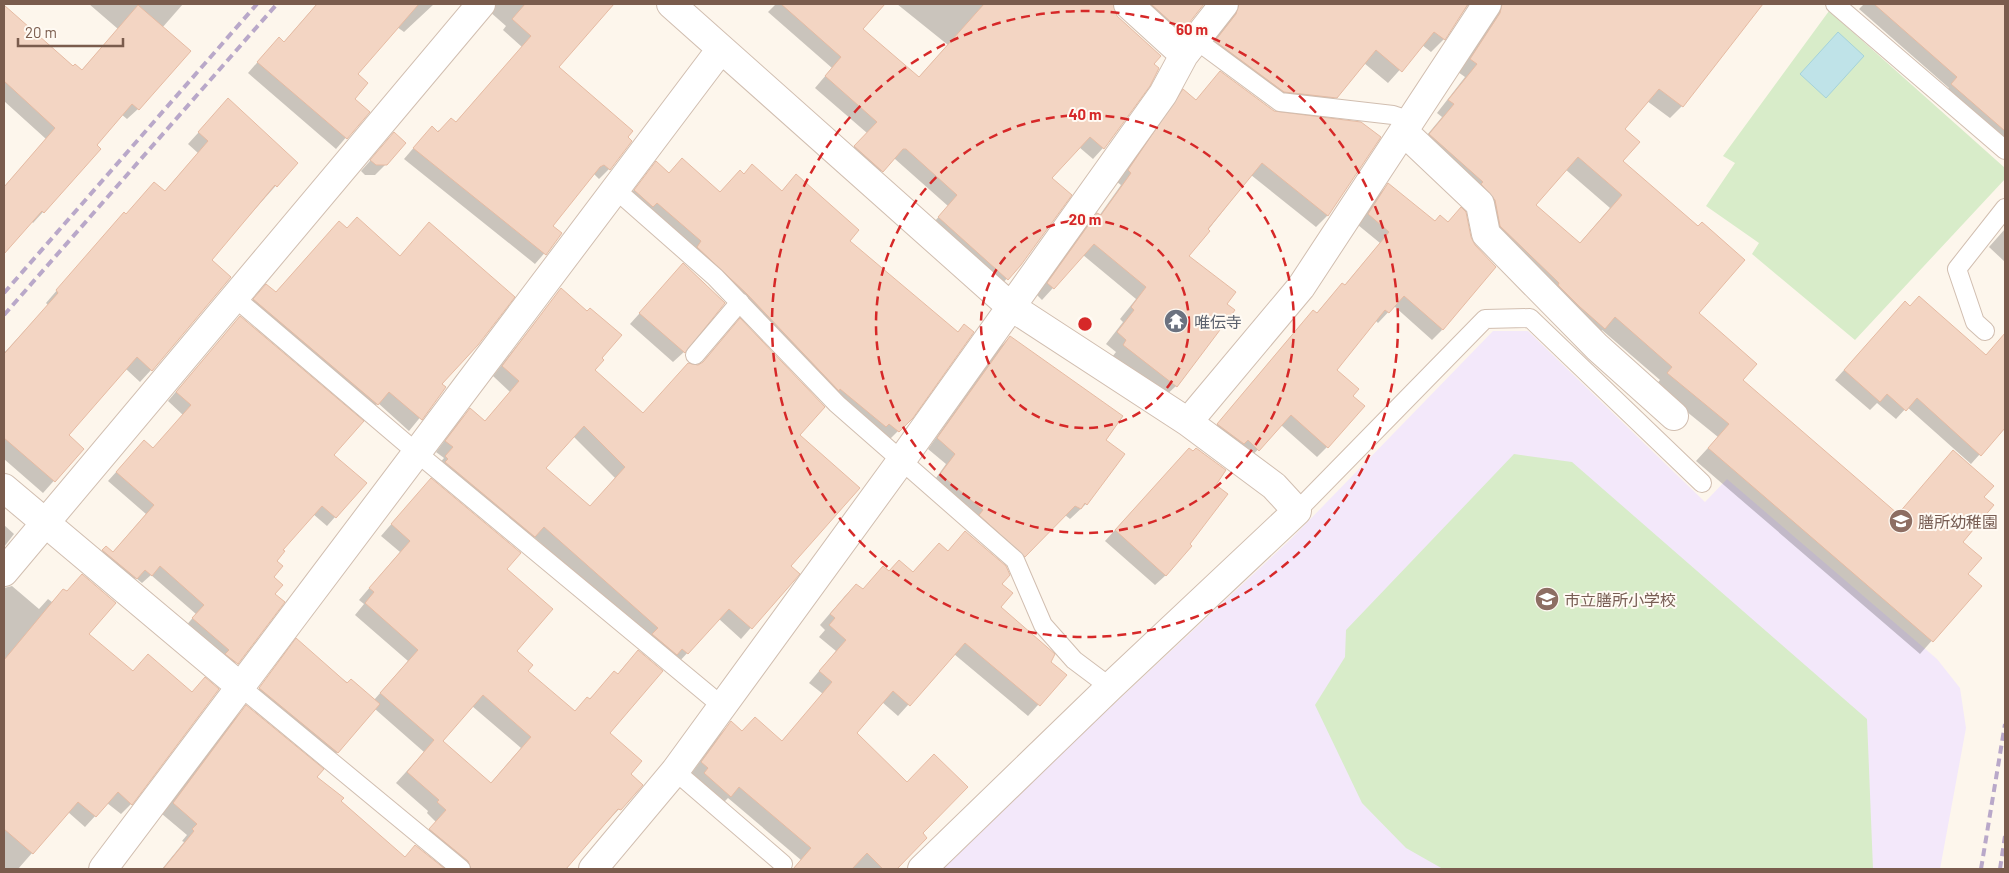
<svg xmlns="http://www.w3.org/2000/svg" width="2009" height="873" font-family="Barlow,'Noto Sans JP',sans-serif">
	<rect width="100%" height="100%" fill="#fdf6ec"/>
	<!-- education -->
	<path fill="#f3e8fa" d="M1493,331H1528L1705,502L1727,479L1937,659L1960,688L1966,728L1940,869H937L1291,539Z"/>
	<!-- green -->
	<path fill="#d8ecc9" d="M1829,11L2005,168V179L1855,340L1752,254L1759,243L1706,206L1735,163L1723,156Z
		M1514,454L1572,462L1867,719L1873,869H1443L1406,848L1362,803L1315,705L1345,657L1346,630Z"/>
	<!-- water -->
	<path fill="#bfe3e8" stroke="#a5d3da" d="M1838,32L1864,56L1826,98L1800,74Z"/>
	<!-- shadow -->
	<path fill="#0003" fill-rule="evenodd" d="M89,4H183L162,28L138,109L127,119L121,114L95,145L99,149L43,212L33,223L31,221L4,252V187L46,139L4,101V10L6,8L73,67L81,71L118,29Z
		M317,4H434L404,32L397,27L356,74L353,99L368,112L336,149L248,73L269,49L283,43Z
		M481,4H597L557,67L627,137L609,169L599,179L594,174L551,226L561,234L535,264L404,159L422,138L455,123L522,47L503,30L506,26Z
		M776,4H883L861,29L918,78L948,45L897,4H1081L1152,64L1103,148L1093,159L1079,147L1050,178L1020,265L996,290L928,229L948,206L895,159H892L872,182L844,157L867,133L815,88L832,68L768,12Z
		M1134,4H1203L1169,44Z
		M1221,4H1365L1391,25L1406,4H1469L1444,39L1431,52L1422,45L1388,83L1364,63L1323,110L1271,104L1203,54L1227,20Z
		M1484,4H1571L1586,15L1594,4H1747L1682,106L1670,118L1647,101L1623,129L1622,161L1697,313L1742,380L1897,515L1953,452L1983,497L1961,542L1966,574L1980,586L1920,654L1696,461L1718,437L1655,386L1660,380L1602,330L1592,340L1483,213L1417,147L1442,117L1437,113L1465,77L1458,72ZM1565,169L1610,208L1579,244L1535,205Z
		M1864,4H2005V149L1943,95L1949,88L1859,9Z
		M1220,73L1274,112L1379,137L1327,216L1316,227L1251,175L1187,257L1225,304L1176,386L1164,397L1112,357L1116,352L1106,344L1123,322L1120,319L1136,299L1083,255L1042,300L1037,295L1086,226L1099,216L1121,185L1117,182L1172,102L1183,91L1195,101Z
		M228,100L296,163L210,260L151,370L140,382L126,369L67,435L82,449L43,493L4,459V353L48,305L46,303L113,225L164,192L198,153L188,144Z
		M394,134L386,164L375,175H365L361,171Z
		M656,163L669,174L720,193L743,175L781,192L796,176L848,241L912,417L886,443L623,203Z
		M1388,185L1442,330L1432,340L1394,306L1378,323L1375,320L1335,370L1351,396L1363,406L1327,447L1317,457L1281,425L1248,460L1208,435L1303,322L1316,314L1332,295L1342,285L1344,286L1380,243L1358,225L1378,195Z
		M339,222L347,229L399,257L418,236L441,384L445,387L409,431L378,403L365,416L243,312L255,297L275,293Z
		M2005,229V262L1989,247Z
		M683,265L684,352L673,362L630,324Z
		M561,289L600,358L593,371L643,414L700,365L730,330L798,435L789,566L798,574L741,639L719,619L677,664L534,537L524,546L436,467L444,458L436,452L460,420L470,410L484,422L510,392L493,376ZM573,436L615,478L590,507L544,468Z
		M1896,312L1985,356L2002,338L2005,341V416L2002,419L2005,421V426L1971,464L1907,407L1896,419L1877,403L1870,410L1835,380Z
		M240,317L333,455L335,517L327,526L313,514L281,550L275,561L272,577L274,594L283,602L228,672L184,628L196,614L151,575L142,583L136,578L127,587L95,560L106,548L112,553L146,514L108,481L144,441L153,449L183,415L168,401Z
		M1010,337L1105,440L1124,454L1086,504L1070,519L1065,515L1015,567L931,485L946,464L928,449L1000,347Z
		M1179,460L1214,485L1166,575L1155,585L1105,541Z
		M420,491L506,569L516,651L526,671L574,712L617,675L627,663L608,733L629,774L641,785L564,869H454L419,841L436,822L427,813L428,811L396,783L424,752L375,709L332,758L255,694L291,645L374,700L408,661L355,615L364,604L359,600L400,552L381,536ZM472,706L521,748L490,784L441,741Z
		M4,525L14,534L4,547Z
		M955,543L1000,584L999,607L1049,662L1065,675L1028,716L954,654L898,716L882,702L855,733L921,833L918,846L895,869H793L801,860L728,798L719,807L691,774L720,734L731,723L742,732L781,742L823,694L809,683L836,651L819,637L825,630L820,625L845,596L856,585L862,590L889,572L912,573L939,544L947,552Z
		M12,586L39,609L48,599L52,602L63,590L88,634L131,804L121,814L107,803L85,827L68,812L18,869H4V588Z
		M246,707L340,801L405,858L415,847L443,869H162L184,842L182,841L187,835L162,814L235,718Z"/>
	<!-- building -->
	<path fill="#f3d5c3" stroke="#e6bba3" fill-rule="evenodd" d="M317,4H419L358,74L368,83L355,99L370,112L347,139L257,62L279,37L284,42Z
		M525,4H614L559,67L633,131L628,137L632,141L610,170L604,165L600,167L553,226L562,233L546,255L413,148L432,126L438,132L451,118L456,122L531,36L512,19Z
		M781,4H885L863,29L919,77L984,4H1113L1117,16L1161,56L1154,64L1159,68L1150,86L1104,149L1090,137L1052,178L1072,195L1021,265L1008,280L938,217L957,195L906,149H903L883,172L854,146L877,122L825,76L841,57Z
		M1151,4H1204L1182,32Z
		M1239,4H1468L1445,40L1434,32L1402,72L1376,50L1337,98L1284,92L1215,41L1236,14Z
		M1502,4H1763L1683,107L1659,89L1625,129L1640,142L1623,161L1698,226L1702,222L1745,260L1699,313L1757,364L1743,380L1898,514L1953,450L1994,486L1984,497L1994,505L1963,542L1982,558L1968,574L1982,586L1933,642L1708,448L1729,424L1667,373L1672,367L1615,317L1605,329L1580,307L1558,285L1559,283L1500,226L1495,200L1481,184L1483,182L1429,134L1454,104L1448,100L1477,64L1470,59L1500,13ZM1578,157L1622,195L1580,243L1536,205Z
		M1874,4H2005V131L1951,84L1957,77Z
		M4,5L73,66L75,64L82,70L138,5L191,51L139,110L132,104L97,145L101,149L44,213L42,211L4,254V187L55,128L4,81Z
		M1220,71L1274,111L1361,122L1381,137L1328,216L1262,163L1208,229L1210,231L1189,256L1236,292L1227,304L1235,310L1177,387L1123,345L1126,340L1117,332L1134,310L1131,307L1146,287L1094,244L1054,289L1047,283L1097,213L1101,215L1131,173L1128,170L1183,89L1196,100Z
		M228,98L298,163L277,187L275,185L212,260L231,277L152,371L137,357L69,435L84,449L55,482L4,438V354L58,293L56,290L124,212L126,214L154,182L165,191L208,141L198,132Z
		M394,132L406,143L387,165H376L370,160Z
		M682,158L720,192L740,170L744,174L752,164L782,191L796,174L859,230L850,241L958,332L964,324L974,332L913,418L899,432L889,424L886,427L840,389L839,391L747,294L697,247L701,241L657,203L653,207L634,190L656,161L669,173Z
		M1388,183L1435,221L1440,215L1448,222L1461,207L1466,212L1471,237L1475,245L1496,267L1443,330L1404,296L1389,313L1385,310L1337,370L1359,389L1353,396L1365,406L1328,448L1291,415L1259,451L1248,440L1244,444L1217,424L1313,310L1317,313L1342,283L1345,285L1389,232L1368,214Z
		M357,217L400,256L429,222L515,297L478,345L442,384L446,387L422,420L389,392L378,405L253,299L266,284L276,292L339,221L347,228Z
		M683,263L725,303L685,353L639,313Z
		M561,288L587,311L590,308L622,335L602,358L604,360L595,370L643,413L688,363L698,365L703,362L740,318L825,407L800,435L860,488L791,566L800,574L752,629L729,609L688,654L682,649L677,655L652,634L658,628L544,527L535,537L445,462L448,459L445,456L453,447L445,441L470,408L485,421L519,381L502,366ZM584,426L625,467L590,506L546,468Z
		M1919,296L1986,355L2005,333V428L1981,456L1917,398L1906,411L1887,394L1880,402L1844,370L1905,301L1910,306Z
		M240,316L364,421L334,455L367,483L336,518L322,506L283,550L285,551L277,561L283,566L274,577L283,585L275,594L285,602L238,664L225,654L229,650L192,618L204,605L160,566L152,576L145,570L137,579L102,550L106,546L113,552L154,505L116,472L144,440L153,448L191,405L176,392Z
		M1010,336L1123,416L1106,440L1125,454L1087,505L1085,503L1081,509L1075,506L1025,557L979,515L983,510L940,474L955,454L937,438Z
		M1189,448L1193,451L1196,448L1226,470L1216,485L1228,494L1190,544L1192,546L1166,576L1115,530Z
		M431,478L521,553L507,569L553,609L517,651L533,665L528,671L575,711L587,697L590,699L614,671L618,674L638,650L663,671L610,733L642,761L631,774L643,785L621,810L618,809L566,869H471L468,861L429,829L446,810L437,802L439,800L407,772L434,740L380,693L418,650L365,603L374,592L369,588L410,541L391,524ZM483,695L531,737L491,783L443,741Z
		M965,531L1006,566L1010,575L1002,584L1013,593L1001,607L1055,654L1051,662L1067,675L1040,706L965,643L910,706L893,691L857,733L907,782L934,754L968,787L923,833L927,838L897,869H883L867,853L852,869H793L811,848L739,787L731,797L704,773L708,768L701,762L731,721L742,731L755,717L782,741L832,682L819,671L846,640L829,625L835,618L830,614L856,584L863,589L883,566L889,571L899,560L913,572L939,543L948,551Z
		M82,574L116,603L89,634L133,671L148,654L192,692L205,677L219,689L132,805L118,792L96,817L78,802L33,854L4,829V660L63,589L67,591Z
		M296,638L347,683L351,679L380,704L338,753L259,688Z
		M246,705L324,769L317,777L344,798L341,801L405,857L415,845L445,869H163L194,831L192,829L197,824L173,803Z"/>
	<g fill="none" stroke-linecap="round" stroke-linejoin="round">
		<!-- service casing -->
		<g stroke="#d1beb0" stroke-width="20">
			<path id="service" d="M1835,4L2005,150
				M1196,40L1280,102L1393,115L1411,121
				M615,189L715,277L837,404L1015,560L1043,625L1074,660L1110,687
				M234,297L416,452L722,706
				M1985,331L1975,322L1957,269L2005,208
				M695,355L740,302
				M1297,511L1485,319L1530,318L1702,483
				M242,688L461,869
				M675,771L783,864"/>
		</g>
		<!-- minor casing -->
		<g stroke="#d1beb0" stroke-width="30">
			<path id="minor" d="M671,4L1010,306L1188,422L1274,486L1297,511L1110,687L922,869
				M1128,4L1184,55
				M1404,132L1480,204L1486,234L1597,347L1674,416
				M1188,422L1301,287L1487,4
				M4,488L242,688
				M4,572L481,4
				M103,869L721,49
				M593,869L675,771L901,461L1163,94L1184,55L1224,4"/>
		</g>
		<!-- service -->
		<use href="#service" stroke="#fff" stroke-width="18"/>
		<!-- minor -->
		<use href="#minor" stroke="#fff" stroke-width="28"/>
		<!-- rail -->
		<path stroke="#b9a8c9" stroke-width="4" stroke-dasharray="8 5" stroke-linecap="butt" d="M4,293L257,4
			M4,315L277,4
			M1981,869L2005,724
			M2000,869L2005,836"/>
	</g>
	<!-- distance rings -->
	<g fill="none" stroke="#d62828" stroke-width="2.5" stroke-dasharray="9 6">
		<circle cx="1085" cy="324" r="104"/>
		<circle cx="1085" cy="324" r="209"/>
		<circle cx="1085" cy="324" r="313"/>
	</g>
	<!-- icons -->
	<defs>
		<g id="temple-disc" transform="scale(1.25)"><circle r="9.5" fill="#6b7280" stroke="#fffaf3"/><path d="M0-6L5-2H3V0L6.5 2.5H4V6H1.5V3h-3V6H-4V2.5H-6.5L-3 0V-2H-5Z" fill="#fff"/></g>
		<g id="school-disc" transform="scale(1.25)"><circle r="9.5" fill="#8d6e63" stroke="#fffaf3"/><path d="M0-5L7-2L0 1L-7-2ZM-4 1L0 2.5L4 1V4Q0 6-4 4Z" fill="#fff"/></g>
	</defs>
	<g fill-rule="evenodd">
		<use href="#temple-disc" x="1176" y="321"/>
		<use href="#school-disc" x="1901" y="521"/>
		<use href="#school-disc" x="1547" y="599"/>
	</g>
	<g text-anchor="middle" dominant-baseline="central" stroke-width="4" stroke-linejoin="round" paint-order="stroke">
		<!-- worship labels -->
		<g font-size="16" fill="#5b616d" stroke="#fffaf3" text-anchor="start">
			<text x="1194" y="321">唯伝寺</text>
		</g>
		<!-- education labels -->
		<g font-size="16" fill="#785e54" stroke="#fffaf3" text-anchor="start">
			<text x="1918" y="521">膳所幼稚園</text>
			<text x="1564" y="599">市立膳所小学校</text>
		</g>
	</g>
	<circle cx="1085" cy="324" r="8" fill="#d62828" stroke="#fffaf3" stroke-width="2.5"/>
	<g font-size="15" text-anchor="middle" font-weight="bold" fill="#d62828" stroke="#fffaf3" stroke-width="4" stroke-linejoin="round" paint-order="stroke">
		<text x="1192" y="35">60 m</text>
		<text x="1085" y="120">40 m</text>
		<text x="1085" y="225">20 m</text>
	</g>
	<!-- border -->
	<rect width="2009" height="873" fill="none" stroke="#7a5c4d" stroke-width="10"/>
	<!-- scale -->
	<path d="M18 38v8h105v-8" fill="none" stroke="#7a5c4d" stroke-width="2.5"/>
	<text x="25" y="38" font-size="15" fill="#7a5c4d" stroke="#fffaf3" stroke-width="4" paint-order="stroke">20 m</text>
</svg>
